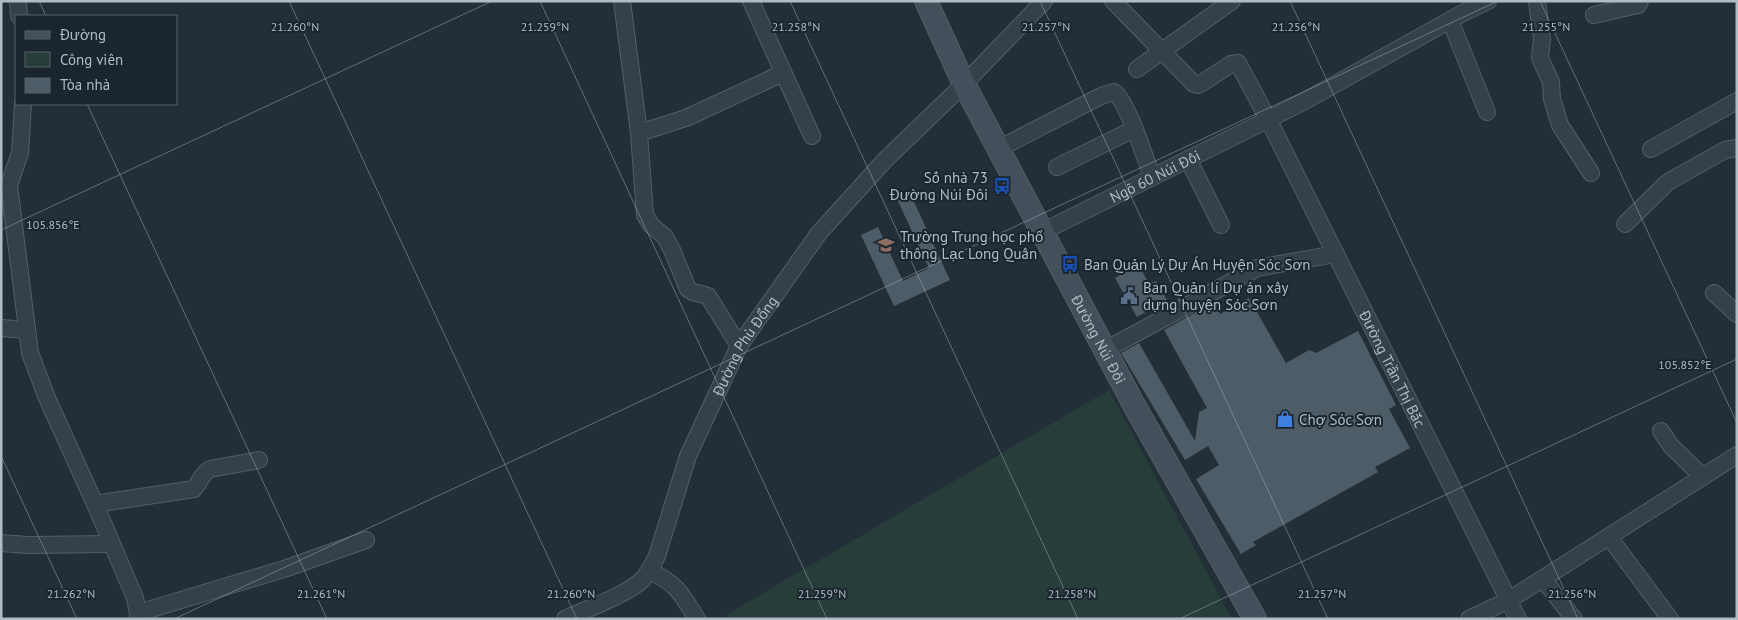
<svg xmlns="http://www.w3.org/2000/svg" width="1738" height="620" font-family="'PT Sans',sans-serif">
	<rect width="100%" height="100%" fill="#222f38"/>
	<!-- green -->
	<path fill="#273d3a" d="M1109,390L1232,619H728L726,615Z"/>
	<!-- building -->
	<path fill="#4d5c67" d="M909,191L950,280L894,306L861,235L878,227L903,281L929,268L896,197Z
		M1139,265L1149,284L1156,281L1167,300L1137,317L1115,278Z
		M1249,298L1286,363L1309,350L1316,353L1358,331L1396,405L1389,409L1410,448L1375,467L1378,472L1253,542L1256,545L1241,554L1196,479L1219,465L1208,446L1185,460L1121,353L1139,343L1195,441L1199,412L1207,408L1164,330L1214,302L1220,314Z"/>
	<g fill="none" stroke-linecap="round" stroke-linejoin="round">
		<!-- street casing -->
		<g stroke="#535e66" stroke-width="18">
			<g id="street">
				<path d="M18,1L19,16"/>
				<path d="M622,1L639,133L645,215L651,225L665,237L672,250L688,289L693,292L708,296L739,346"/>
				<path d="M751,1L812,136"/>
				<path id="s1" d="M1113,1L1194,84L1198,85L1202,83L1231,64L1238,63L1268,119L1518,619"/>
				<path d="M1537,1L1542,39L1540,58L1551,82L1552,99L1560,125L1591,173"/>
				<path d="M1594,15L1633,6L1638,5L1640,1"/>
				<path d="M1450,20L1487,112"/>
				<path d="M1137,69L1232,1"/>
				<path d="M23,104L20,153L9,185L30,353L47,398L95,504L135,598L139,619"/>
				<path d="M639,133L686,118L783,73"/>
				<path d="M998,149L1101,96L1114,92C1128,102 1145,158 1152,177"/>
				<path d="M1651,149L1737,101"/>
				<path d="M1188,159L1221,225"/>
				<path d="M1057,167L1134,129"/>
				<path d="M1625,224L1668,182L1725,150L1737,148"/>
				<path id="s2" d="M1042,232L1303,102L1463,13L1488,1"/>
				<path d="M1714,293L1737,314"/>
				<path d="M1,328L27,330"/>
				<path d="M1105,350L1257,268L1336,254"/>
				<path d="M1661,431L1671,446L1703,477"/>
				<path d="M95,504L194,489C201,481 201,474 210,469L259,460"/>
				<path d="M1609,537L1670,619"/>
				<path d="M1,543L28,545L112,544"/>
				<path d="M650,571C678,585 681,593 697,619"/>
				<path d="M1543,579L1574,619"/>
				<path d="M138,613L284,569L366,540"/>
				<path id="s3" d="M565,619C584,610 629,594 643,579C649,572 653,564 657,556L688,456L739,346L819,233L886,159L964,84L1044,1"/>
				<path d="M1469,619L1509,600L1737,455"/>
			</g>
		</g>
		<!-- secondary casing -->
		<g stroke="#535e66" stroke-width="24">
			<g id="secondary">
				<path id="s4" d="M926,1L964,84L1134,405L1255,619"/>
			</g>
		</g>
		<!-- street -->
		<use href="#street" stroke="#354048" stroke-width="16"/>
		<!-- secondary -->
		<use href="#secondary" stroke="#43505b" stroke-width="22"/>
	</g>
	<!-- ticks -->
	<path fill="none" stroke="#b0bbc5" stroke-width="1" stroke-opacity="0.45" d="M39,1L46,16M289,1L577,619M540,1L827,619M790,1L1078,619M1040,1L1328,619M1290,1L1578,619M1540,1L1737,423M87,104L327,619M1,230L492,1M1,456L77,619M174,619L1498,1M1179,619L1737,359"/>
	<!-- icons -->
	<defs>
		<g id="bus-bare" transform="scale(1.35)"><path d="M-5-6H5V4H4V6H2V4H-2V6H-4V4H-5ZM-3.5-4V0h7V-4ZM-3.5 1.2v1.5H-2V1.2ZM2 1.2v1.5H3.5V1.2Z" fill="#1a4fb4" stroke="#1b252d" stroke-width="2.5" paint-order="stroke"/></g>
		<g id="school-bare" transform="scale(1.35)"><path d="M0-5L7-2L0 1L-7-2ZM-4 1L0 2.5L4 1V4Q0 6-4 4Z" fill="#8d6e63" stroke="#1b252d" stroke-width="2.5" paint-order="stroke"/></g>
		<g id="civic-bare" transform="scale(1.35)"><path d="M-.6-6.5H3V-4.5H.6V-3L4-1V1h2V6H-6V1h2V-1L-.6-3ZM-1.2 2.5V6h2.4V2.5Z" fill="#5c6f8a" stroke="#1b252d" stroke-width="2.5" paint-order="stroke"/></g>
		<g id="shop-bare" transform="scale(1.35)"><path d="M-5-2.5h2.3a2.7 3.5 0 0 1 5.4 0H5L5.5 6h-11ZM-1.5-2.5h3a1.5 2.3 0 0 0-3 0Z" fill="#3f7fe0" stroke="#1b252d" stroke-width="2.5" paint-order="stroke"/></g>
	</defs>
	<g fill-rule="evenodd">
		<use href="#bus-bare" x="1002" y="186"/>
		<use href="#school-bare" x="886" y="245"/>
		<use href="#bus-bare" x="1070" y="264"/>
		<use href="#civic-bare" x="1129" y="296"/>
		<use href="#shop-bare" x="1285" y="419"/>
	</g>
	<g text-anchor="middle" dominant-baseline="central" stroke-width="4" stroke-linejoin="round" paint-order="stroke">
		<!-- street labels -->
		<g font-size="15" fill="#b0bbc5" stroke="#1b252d">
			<text stroke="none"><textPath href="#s2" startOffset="126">Ngõ 60 Núi Đôi</textPath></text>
			<text stroke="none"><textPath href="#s4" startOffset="380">Đường Núi Đôi</textPath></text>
			<text stroke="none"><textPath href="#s3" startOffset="344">Đường Phù Đổng</textPath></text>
			<text stroke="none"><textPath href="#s1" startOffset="509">Đường Trần Thị Bắc</textPath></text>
		</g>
		<!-- poi labels -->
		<g font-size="15" fill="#b0bbc5" stroke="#1b252d" text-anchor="start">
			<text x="988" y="177" text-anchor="end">Số nhà 73<tspan x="988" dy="17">Đường Núi Đôi</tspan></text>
			<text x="900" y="236">Trường Trung học phổ<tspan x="900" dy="17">thông Lạc Long Quân</tspan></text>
			<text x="1084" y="264">Ban Quản Lý Dự Án Huyện Sóc Sơn</text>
			<text x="1143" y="287">Ban Quản lí Dự án xây<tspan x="1143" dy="17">dựng huyện Sóc Sơn</tspan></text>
			<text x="1299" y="419">Chợ Sóc Sơn</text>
		</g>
	</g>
	<g font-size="12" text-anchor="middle" fill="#b0bbc5" stroke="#1b252d" stroke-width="4" stroke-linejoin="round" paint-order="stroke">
		<text x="1546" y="31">21.255°N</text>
		<text x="295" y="31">21.260°N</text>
		<text x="545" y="31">21.259°N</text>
		<text x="796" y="31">21.258°N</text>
		<text x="1046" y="31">21.257°N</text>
		<text x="1296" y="31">21.256°N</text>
		<text x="53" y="229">105.856°E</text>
		<text x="1685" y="369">105.852°E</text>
		<text x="71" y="598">21.262°N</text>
		<text x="321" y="598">21.261°N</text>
		<text x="571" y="598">21.260°N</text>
		<text x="822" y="598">21.259°N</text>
		<text x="1072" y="598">21.258°N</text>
		<text x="1322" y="598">21.257°N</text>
		<text x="1572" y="598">21.256°N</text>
	</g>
	<!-- border -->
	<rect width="1738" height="620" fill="none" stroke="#b0bbc5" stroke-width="5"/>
	<!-- legend -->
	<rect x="15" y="15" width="162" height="90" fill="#1b252d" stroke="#57616a"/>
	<rect x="25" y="31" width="25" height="8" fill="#43505b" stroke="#57616a"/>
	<text x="60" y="40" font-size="15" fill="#b0bbc5">Đường</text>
	<rect x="25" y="52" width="25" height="15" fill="#273d3a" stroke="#57616a"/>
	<text x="60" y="65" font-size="15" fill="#b0bbc5">Công viên</text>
	<rect x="25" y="78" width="25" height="15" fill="#4d5c67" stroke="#57616a"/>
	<text x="60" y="90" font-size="15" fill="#b0bbc5">Tòa nhà</text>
</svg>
